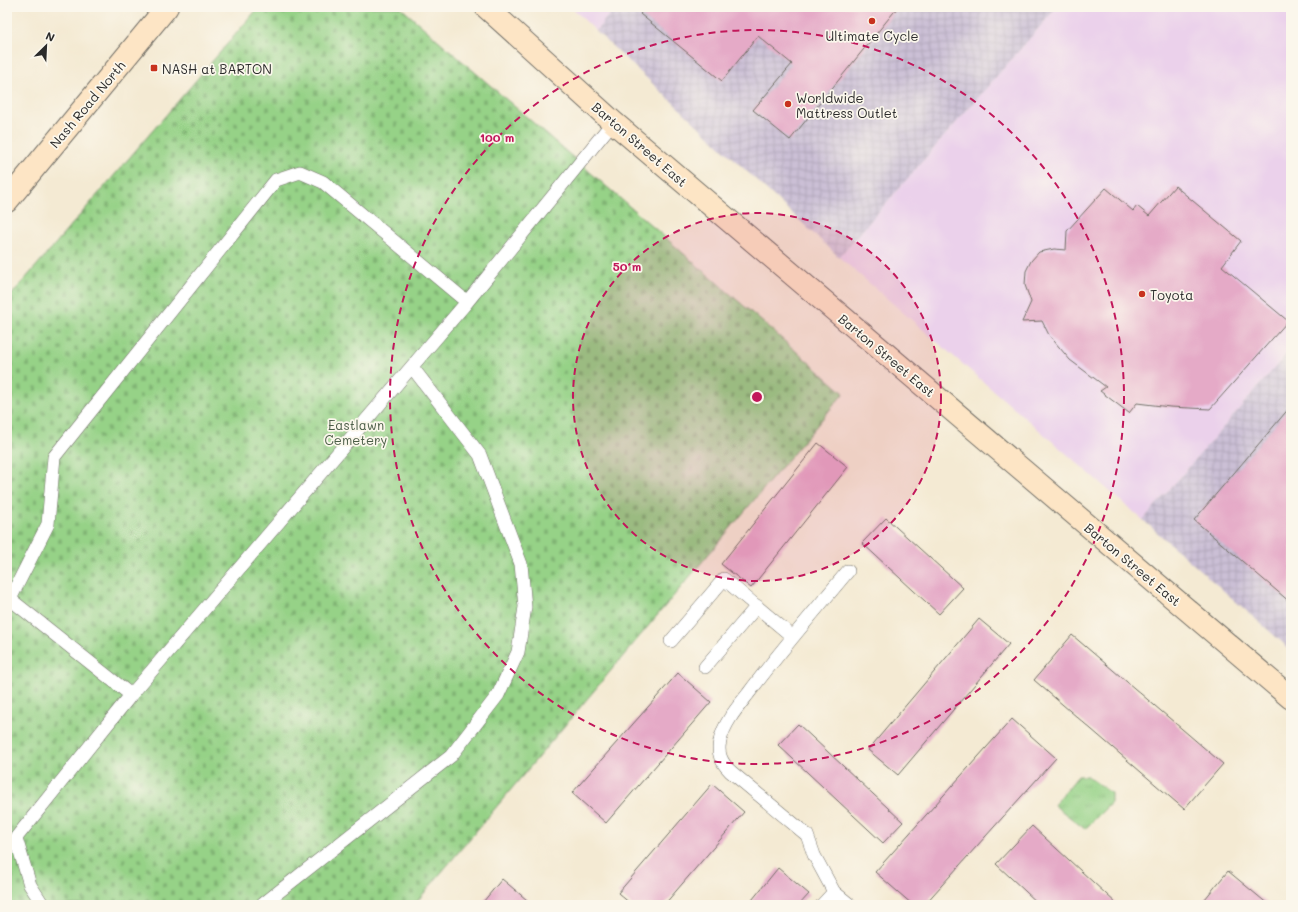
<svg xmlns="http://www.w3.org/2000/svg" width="1298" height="912" font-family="Mali,sans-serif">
	<defs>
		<pattern id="industrial-grid" width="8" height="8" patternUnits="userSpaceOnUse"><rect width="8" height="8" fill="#cbbfd5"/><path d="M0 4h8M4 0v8" fill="none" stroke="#aea4b7"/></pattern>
		<pattern id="cemetery-stones" width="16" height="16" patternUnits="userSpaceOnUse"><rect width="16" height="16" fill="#96d287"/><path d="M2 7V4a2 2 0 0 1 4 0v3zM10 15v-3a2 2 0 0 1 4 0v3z" fill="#81b475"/></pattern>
		<pattern id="park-tufts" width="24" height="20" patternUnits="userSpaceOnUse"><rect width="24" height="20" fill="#96d287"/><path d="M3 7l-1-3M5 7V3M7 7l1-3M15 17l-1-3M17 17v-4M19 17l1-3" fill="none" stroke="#81b475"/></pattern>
	</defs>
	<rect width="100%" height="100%" fill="#fbf7ec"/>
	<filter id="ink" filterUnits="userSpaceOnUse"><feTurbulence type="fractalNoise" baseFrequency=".025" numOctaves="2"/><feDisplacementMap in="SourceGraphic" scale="8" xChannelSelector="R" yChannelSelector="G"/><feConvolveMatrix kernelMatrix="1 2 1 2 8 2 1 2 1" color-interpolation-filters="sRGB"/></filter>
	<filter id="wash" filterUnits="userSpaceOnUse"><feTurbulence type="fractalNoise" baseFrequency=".012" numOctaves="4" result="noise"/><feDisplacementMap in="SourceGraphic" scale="16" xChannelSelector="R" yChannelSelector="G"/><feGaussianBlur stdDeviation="0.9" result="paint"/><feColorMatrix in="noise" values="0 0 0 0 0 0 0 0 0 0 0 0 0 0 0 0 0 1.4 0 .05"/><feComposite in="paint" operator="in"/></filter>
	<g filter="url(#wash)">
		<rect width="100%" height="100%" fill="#f4ead3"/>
		<!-- built -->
		<path fill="#ebd1eb" d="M571,7H615L596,31Z
			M1057,7H1291V349L1143,520L839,257Z"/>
		<!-- industrial -->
		<path fill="url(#industrial-grid)" d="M615,7H1057L839,257L596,31Z
			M1291,349V650L1143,520Z"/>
		<!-- cemetery -->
		<path fill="url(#cemetery-stones)" stroke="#607e59" d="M259,7H400L844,393L414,905H7V300Z"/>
		<!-- park -->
		<path fill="url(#park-tufts)" stroke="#607e59" d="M1078,776H1087L1111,793V803L1085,829L1054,805Z"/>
		<g id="blocks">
			<!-- building -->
			<path fill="#e5aac7" d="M646,7H898L790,140L753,110L792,64L758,36L722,81L640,14Z
				M1175,186L1241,241L1222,266L1288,321L1210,409L1170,407L1137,403L1129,413L1100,391L1106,387L1070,360L1049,335L1042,321L1022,322L1031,302L1025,285L1026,271L1031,261L1039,252L1054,249L1066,250L1067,231L1106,188L1133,211L1137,206L1149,216Z
				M1291,406V603L1194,520Z
				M818,443L848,467L751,588L721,564Z
				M886,518L963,588L939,614L862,543Z
				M979,619L1009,644L898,775L868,750Z
				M1072,635L1223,764L1184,809L1034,680Z
				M678,673L711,702L606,823L572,793Z
				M1012,719L1056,758L924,905H913L875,872Z
				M798,724L903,822L883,843L778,745Z
				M712,784L744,812L664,905H632L618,893Z
				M1032,826L1118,905H1040L996,864Z
				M778,868L809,894L799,905H748Z
				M1228,871L1269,905H1200Z
				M502,879L533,905H486L483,902Z"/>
		</g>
	</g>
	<g filter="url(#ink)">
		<use href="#blocks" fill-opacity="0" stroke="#716e66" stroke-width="1"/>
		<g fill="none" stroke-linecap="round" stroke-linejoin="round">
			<!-- service casing -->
			<g stroke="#716e66" stroke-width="14">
				<path id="service" d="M848,571C814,612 779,652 748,694C737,708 724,723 720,741C717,753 721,762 730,771L807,835L814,855L834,892L850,905
					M10,599L131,695
					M7,602L10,599L48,524L54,457L276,180L300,172L323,182L467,302
					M671,641L724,579L793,637
					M705,667L757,606
					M16,838L30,885L43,905
					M7,849L131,695L467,302L613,122
					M262,905L451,756L498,695L518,652L525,607L521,564L480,455L412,367
					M822,905L834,892"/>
			</g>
			<!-- secondary casing -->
			<g stroke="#716e66" stroke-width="24">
				<path id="secondary" d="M486,7L613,122L1291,698
					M7,201L167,7"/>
			</g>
			<!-- service -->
			<use href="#service" stroke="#fff" stroke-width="13"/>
			<!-- secondary -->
			<use href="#secondary" stroke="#fde5c5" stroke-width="22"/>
		</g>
	</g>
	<!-- distance rings -->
	<circle cx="757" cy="397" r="184" fill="#c2185b" fill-opacity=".12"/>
	<g fill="none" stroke="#c2185b" stroke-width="2" stroke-dasharray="7 5">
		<circle cx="757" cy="397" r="184"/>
		<circle cx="757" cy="397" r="367"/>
	</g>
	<!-- markers -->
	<g fill="#c8321e" stroke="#fbf7ec" stroke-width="1.5">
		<circle cx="872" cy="21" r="4"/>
		<rect x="150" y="64" width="8" height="8" rx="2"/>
		<circle cx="788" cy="104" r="4"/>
		<circle cx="1142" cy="294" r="4"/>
	</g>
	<g text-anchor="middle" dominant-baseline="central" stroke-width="3.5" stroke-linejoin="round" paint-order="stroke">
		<!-- poi labels -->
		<g font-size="13" fill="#2b2b2b" stroke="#fbf7ec" text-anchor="start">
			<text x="872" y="35" text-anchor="middle">Ultimate Cycle</text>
			<text x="162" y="68">NASH at BARTON</text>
			<text x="796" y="97">Worldwide<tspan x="796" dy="15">Mattress Outlet</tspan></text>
			<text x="1150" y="294">Toyota</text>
		</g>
		<!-- street labels -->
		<g font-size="13" fill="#2b2b2b" stroke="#fbf7ec">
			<text transform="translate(87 104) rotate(-50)">Nash Road North</text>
			<text transform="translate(640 144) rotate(41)">Barton Street East</text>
			<text transform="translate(887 355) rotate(40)">Barton Street East</text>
			<text transform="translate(1133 564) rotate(40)">Barton Street East</text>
		</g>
		<!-- park labels -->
		<g font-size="13" fill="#4b5d47" stroke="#fbf7ec">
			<text x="356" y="424">Eastlawn<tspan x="356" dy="15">Cemetery</tspan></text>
		</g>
	</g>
	<circle cx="757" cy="397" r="6" fill="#c2185b" stroke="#fbf7ec" stroke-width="2"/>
	<g font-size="12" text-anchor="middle" font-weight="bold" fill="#c2185b" stroke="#fbf7ec" stroke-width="3.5" stroke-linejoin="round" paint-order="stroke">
		<text x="497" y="142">100 m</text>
		<text x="627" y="271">50 m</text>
	</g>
	<!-- margin -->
	<rect width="1298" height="912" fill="none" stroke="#fbf7ec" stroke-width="24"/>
	<!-- north arrow -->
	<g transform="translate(46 46) rotate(24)" stroke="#fbf7ec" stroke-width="3" paint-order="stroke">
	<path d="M0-3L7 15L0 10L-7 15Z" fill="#2b2b2b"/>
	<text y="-6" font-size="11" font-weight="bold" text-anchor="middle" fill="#2b2b2b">N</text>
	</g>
</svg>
